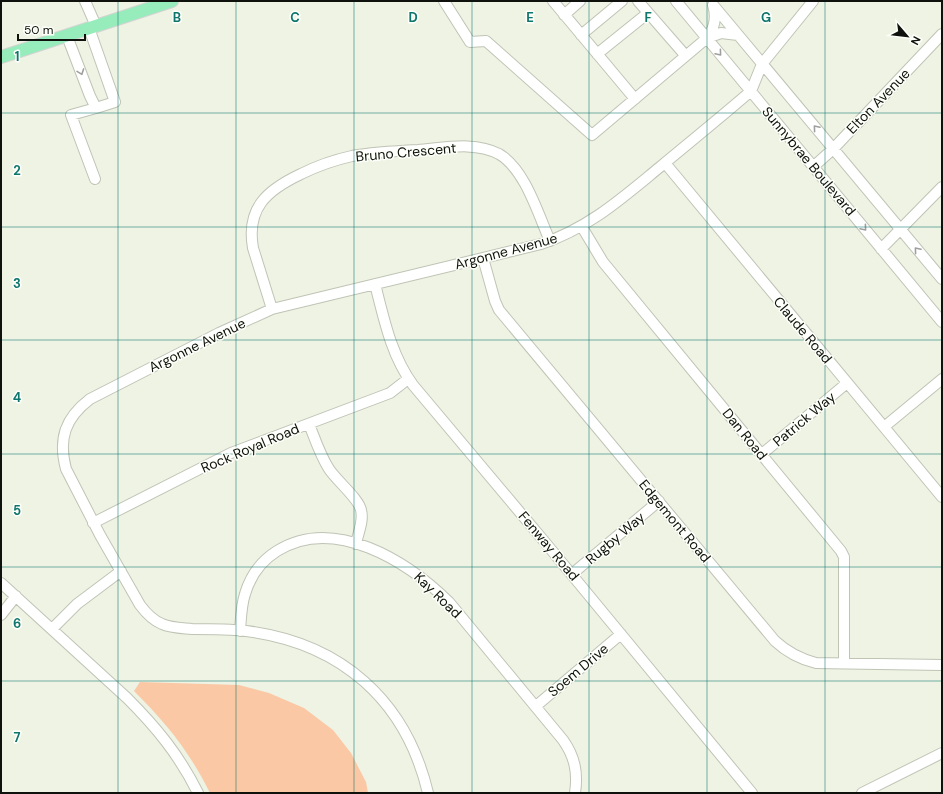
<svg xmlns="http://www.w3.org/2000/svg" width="943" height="794" font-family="'DM Sans',sans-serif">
	<rect width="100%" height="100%" fill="#eef3e4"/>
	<!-- green -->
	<path fill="#fbc8a5" d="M140,682L239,685L269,693L304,708L333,730L351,753L366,782L368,793H210C189,751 167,724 134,691Z"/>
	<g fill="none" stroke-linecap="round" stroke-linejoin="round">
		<!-- minor casing -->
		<g stroke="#bfc4b5" stroke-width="12">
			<path id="minor" d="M85,1L96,26
				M444,1L470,42L486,41L592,135L707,38C715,28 717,18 713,5
				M553,1L635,99
				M638,1L685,55
				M676,1L942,322
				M714,6L942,279
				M564,15L580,1
				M581,35L622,1
				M67,36L90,96L96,108L115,102L89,28
				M707,38L721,33L738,35
				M597,54L648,13
				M665,163L942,497
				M813,167L833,149L942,34
				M95,179L71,115L96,108
				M582,227L603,262L841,551L844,557V663
				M881,249L942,187
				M483,258L495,301L499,310L775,641C788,653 800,659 816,663L942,665
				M375,284C384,319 391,355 413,385L544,541L752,793
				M272,309L253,248C246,208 267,190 301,174C317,166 334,160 352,156C374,152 396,151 418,150C444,148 475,141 499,154C525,169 538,214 550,241
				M309,424C315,439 320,455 329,469C337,481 359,499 361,510C364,521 358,533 356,544
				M884,427L942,379
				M762,454L847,383
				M93,523L231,453L390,393L408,379
				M572,574L659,501
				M1,583L127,698C157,728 179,755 198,793
				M1,615L16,596
				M52,629L77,604L121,571
				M240,631C241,619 241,606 245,594C250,577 261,561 277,551C334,515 407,561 449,602L563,740C575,757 578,773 575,793
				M536,706L621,634
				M428,793C406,700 341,643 246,631C228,629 210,629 192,629C182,628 171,628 162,624C152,620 146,613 140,605L100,535L66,469C58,439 65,418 90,399L219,333L272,309L541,244C589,228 622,198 660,167C690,142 721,117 751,91L762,64L813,1
				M862,793L942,753"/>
		</g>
		<!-- major casing -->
		<g stroke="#d4d4d3" stroke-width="14">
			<path id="major" d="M1,57L172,1"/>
		</g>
		<!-- minor -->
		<use href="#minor" stroke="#fff" stroke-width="10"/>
		<!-- major -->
		<use href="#major" stroke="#97ecbb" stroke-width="12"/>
	</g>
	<!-- one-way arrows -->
	<defs><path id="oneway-chevron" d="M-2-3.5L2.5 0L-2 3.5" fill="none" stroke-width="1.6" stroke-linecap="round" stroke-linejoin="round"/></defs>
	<g stroke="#9fa09e">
		<use href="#oneway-chevron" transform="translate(719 53) rotate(50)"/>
		<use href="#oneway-chevron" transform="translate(81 72) rotate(70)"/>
		<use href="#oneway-chevron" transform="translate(816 128) rotate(-130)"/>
		<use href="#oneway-chevron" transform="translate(864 228) rotate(50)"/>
		<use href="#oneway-chevron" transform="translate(917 250) rotate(-130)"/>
	</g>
	<!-- grid -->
	<path fill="none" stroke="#0f766e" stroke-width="1" stroke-opacity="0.55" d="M118,1V793M236,1V793M354,1V793M472,1V793M589,1V793M707,1V793M825,1V793M1,113H942M1,227H942M1,340H942M1,454H942M1,567H942M1,681H942"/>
	<g text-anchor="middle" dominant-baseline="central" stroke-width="3" stroke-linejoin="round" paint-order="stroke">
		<!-- street labels -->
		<g font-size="14" fill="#0f110c" stroke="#fdfff9">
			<text transform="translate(878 101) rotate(-46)">Elton Avenue</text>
			<text transform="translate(406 152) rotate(-5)">Bruno Crescent</text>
			<text transform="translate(809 161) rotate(50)">Sunnybrae Boulevard</text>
			<text transform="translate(506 251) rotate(-15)">Argonne Avenue</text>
			<text transform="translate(803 330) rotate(50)">Claude Road</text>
			<text transform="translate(197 345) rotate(-26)">Argonne Avenue</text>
			<text transform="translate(804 419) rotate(-40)">Patrick Way</text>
			<text transform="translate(745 434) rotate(51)">Dan Road</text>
			<text transform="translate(250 448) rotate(-23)">Rock Royal Road</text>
			<text transform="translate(675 521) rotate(50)">Edgemont Road</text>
			<text transform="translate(615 538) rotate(-40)">Rugby Way</text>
			<text transform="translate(549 546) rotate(50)">Fenway Road</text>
			<text transform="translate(438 595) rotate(44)">Kay Road</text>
			<text transform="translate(578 670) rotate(-40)">Soem Drive</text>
		</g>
	</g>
	<g font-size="13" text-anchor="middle" font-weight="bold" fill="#0f766e" stroke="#fdfff9" stroke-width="3" stroke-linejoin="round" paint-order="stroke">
		<text x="177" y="22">B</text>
		<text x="295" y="22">C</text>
		<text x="413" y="22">D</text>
		<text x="530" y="22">E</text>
		<text x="648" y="22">F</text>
		<text x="766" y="22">G</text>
		<text x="17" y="61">1</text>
		<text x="17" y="175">2</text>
		<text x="17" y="288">3</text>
		<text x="17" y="402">4</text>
		<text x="17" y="515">5</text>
		<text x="17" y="628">6</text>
		<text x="17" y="742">7</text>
	</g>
	<!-- border -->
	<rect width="943" height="794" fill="none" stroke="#0f110c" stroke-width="4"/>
	<!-- north arrow -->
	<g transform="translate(907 36) rotate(118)" stroke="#fdfff9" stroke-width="3" paint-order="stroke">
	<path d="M0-3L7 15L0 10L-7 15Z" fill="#0f110c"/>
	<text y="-6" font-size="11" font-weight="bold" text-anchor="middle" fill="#0f110c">N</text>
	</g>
	<!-- scale -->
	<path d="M18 34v6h67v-6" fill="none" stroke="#0f110c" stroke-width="2"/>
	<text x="24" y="34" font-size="12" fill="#0f110c" stroke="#fdfff9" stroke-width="3" paint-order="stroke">50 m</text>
</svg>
